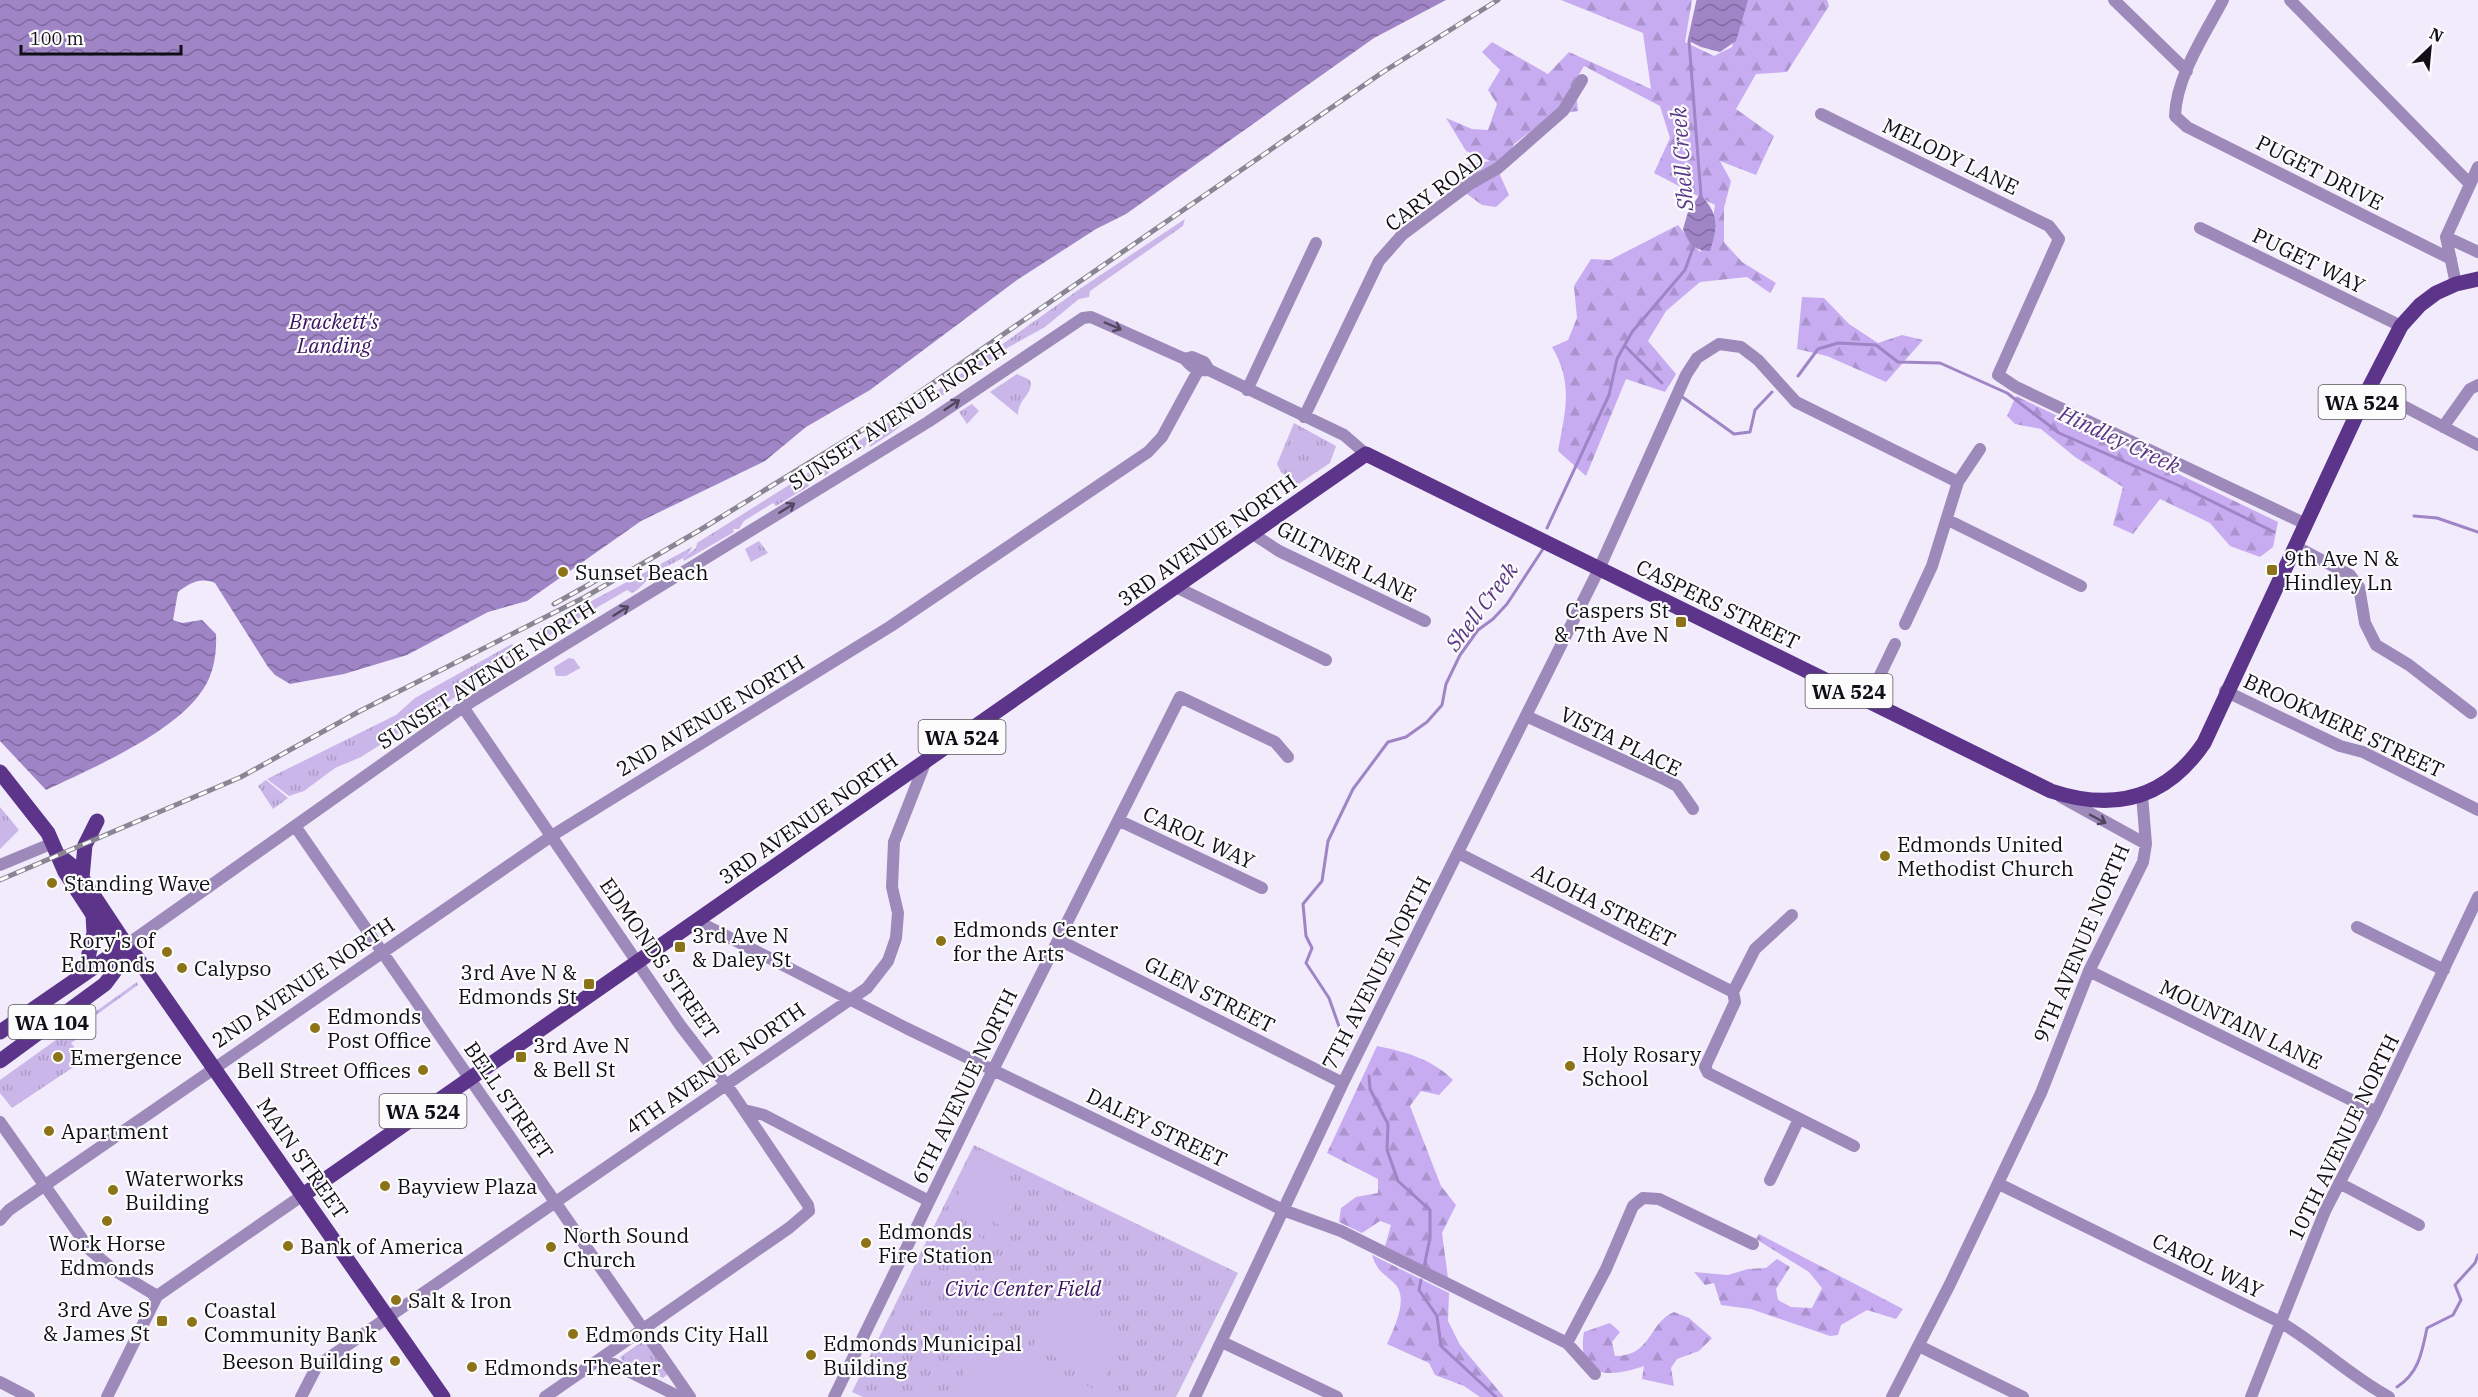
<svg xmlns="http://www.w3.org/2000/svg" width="2478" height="1397" font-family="'IBM Plex Serif',serif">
	<defs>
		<pattern id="grass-tufts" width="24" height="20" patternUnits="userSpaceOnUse" patternTransform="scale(1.5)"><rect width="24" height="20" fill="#cab6e8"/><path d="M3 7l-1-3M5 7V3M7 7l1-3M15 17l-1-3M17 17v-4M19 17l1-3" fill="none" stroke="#ac9bc6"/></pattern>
		<pattern id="forest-firs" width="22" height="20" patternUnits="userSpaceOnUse" patternTransform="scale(1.5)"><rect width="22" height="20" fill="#c8acf1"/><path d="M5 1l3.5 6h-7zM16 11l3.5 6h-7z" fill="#ab93ce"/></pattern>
		<pattern id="water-waves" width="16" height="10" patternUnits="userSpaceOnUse" patternTransform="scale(1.5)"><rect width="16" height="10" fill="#9f84c6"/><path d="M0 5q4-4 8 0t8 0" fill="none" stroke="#806aa0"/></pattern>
	</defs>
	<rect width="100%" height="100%" fill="#f1ebfc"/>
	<!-- grass -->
	<path fill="url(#grass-tufts)" d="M1185,219L1183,226L1090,291L1089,297L1079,299L1045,327L1007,348L992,362L919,411L914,407L1081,288Z
		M1017,374L1030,380C1034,394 1018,399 1018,415L990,392Z
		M972,404L979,411L967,424L959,412Z
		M911,408L915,411C904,426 886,437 870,447L869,443L866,444L864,449L842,460L825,476L822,472L806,480L809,486L776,506L773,503L744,521L739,529H733L734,532L684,561L683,558L696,548L697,543Z
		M1294,423L1336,446L1330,463L1297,485L1281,472L1277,464Z
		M759,541L768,553L751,562L745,549Z
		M692,547C687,562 661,565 650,577C643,584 641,588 632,593L627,590L543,639L532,633Z
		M512,644L517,654L481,673L471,687L361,757L335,768L304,791L289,796L267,779L396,715L415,698Z
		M569,658L574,659L580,668L566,676H556L554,667Z
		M266,780L288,798L273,809L258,786Z
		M0,807L19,830L0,849Z
		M137,982L138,985L89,1020L95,1028L71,1043L84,1060L12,1108L0,1093V1080Z
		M974,1145L1238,1273L1176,1397H863L852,1392Z
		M646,1339L668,1374L663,1378L623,1361L620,1357Z"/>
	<!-- forest -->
	<path fill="url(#forest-firs)" d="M1561,0H1692L1685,42L1714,56L1732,47L1744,0H1827L1829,6L1787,72L1756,74L1736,109L1774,136L1756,175L1720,161L1731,181L1724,208V242L1742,262L1776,283L1770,293L1747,277L1700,282L1666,311L1648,341L1676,374L1665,392L1626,379L1586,476L1558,451C1565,412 1574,384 1552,347L1568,340L1577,318L1574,286L1591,259L1610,260L1678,225L1700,252L1710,237L1715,205L1654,173L1670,138L1660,106L1584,66L1575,81L1578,111L1552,115L1514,144L1500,175L1509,195L1496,207L1482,205L1455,185L1464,165L1490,161L1466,151L1446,118L1472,129L1488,130L1497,104L1488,90L1500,70L1482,52L1492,42L1548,74L1569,52L1651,89L1643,33Z
		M1802,297L1824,298L1849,324L1878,343L1902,335L1923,340L1886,382L1827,356L1797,349Z
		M2016,396L2278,522L2273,547L2260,557L2230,546L2210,523L2160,499L2133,534L2113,525L2123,487L2075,457L2041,429L2015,424L2007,416Z
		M1377,1046C1406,1052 1432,1059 1453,1080L1439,1095L1421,1091L1410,1106L1441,1186L1456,1205L1442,1233L1448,1278L1385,1246L1391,1225L1380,1221L1362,1233L1339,1222L1341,1208L1356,1197L1378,1193V1179L1327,1153Z
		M1759,1234L1903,1309L1896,1319L1867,1310L1841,1325L1838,1335L1830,1336L1751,1309L1721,1305L1714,1283L1705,1285L1694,1272L1728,1275L1748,1269L1766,1268L1777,1259L1790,1267L1776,1289L1778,1300L1791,1307L1812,1308L1822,1288L1809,1272L1756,1239Z
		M1372,1255L1449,1293L1448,1321L1460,1345L1504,1397H1480L1464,1386L1435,1375L1429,1363L1387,1344C1394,1328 1409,1299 1395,1284C1383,1272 1378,1273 1372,1255Z
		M1674,1312L1689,1318L1712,1338L1699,1351L1677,1359L1671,1368L1674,1386L1642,1379L1644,1366C1610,1378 1576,1379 1584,1332L1610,1323L1620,1332L1612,1342L1615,1356C1652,1356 1648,1323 1674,1312Z"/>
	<!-- garden -->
	<path fill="#cab6e8" d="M980,1151L1005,1163L999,1176L1023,1188L1004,1227L954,1203Z
		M946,1220L986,1240L972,1269L932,1249Z
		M1042,1271L1047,1281C1029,1298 1014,1313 988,1314L982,1304C1003,1271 1003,1273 1042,1271Z
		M1055,1302L1125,1337L1103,1381L1033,1346Z
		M983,1335L1110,1397H952Z"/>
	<!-- water -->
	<path fill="url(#water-waves)" d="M0,0H1446L1374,38L1126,214L1096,229L1017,280L870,390L806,427L765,461L641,521L527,601L488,612L407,655L344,674L290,684L275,675L268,667L215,583C200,577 190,583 178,592L173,620L182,623L202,620L216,634C217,656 213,678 199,695C169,735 91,769 46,790L35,782L0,742Z
		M1698,0H1748L1736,41L1720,52L1701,47L1689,41Z
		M1700,194C1719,214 1718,226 1710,251C1693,250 1689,244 1683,229L1688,212Z"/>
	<!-- pier -->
	<path fill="#f1ebfc" d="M0,741L46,790L47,793L32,784L0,745Z"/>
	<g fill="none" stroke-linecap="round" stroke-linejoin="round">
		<!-- stream -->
		<path stroke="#9f84c6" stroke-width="3" d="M1698,0L1689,41L1701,196
			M1625,346L1662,383
			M1798,376L1818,349L1838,343L1876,345L1898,362L1940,363L2007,393L2059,433L2189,490L2274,532
			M1681,396L1734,434L1750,432L1755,410L1772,392
			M2414,516L2437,518L2478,532
			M1547,528L1609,395L1617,359L1632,332L1685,270L1694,245
			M1347,1049L1329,998L1306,963L1312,948L1306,936L1303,904L1322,881L1328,841L1353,789L1388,742L1406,737L1427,722L1442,705L1446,684L1460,655L1478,630L1493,619L1507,604L1543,549
			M1369,1076L1370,1089L1388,1124L1387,1150L1398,1181L1430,1210V1238L1424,1267
			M1421,1280L1419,1290L1437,1316L1441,1346L1496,1397
			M2397,1387C2419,1373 2422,1352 2427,1328L2453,1315L2461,1300L2455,1285L2475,1263L2478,1255"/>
		<!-- minor -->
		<path stroke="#9e8aba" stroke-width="12" d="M2114,0L2187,71
			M2223,0C2205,34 2176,77 2175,116L2187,127L2451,259
			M2290,0L2469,183
			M1821,114L2049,226L2059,239L1998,375L2016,387L2306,524
			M2200,228L2401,326
			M2446,237L2478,252
			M2456,284L2446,237L2478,167
			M1185,359L1192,357L1204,362L1209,370
			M2369,388L2478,445
			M1247,390L1316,243
			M1304,417L1379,261L1402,235L1470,184L1498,168L1563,111L1582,80
			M2443,427L2470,389L2478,385
			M1948,520L2081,586
			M1253,534L1279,551L1425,621
			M2295,546L2350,575L2359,587L2365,623L2376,645L2409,665L2471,713
			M1176,587L1326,660
			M1905,624L1932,566L1958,482L1980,449
			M2225,691L2340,746L2363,752L2478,810
			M1868,700L1895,644
			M463,707L680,1025L733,1094L808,1205L809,1211L789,1228L545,1397
			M1526,716L1660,777L1677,786L1693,809
			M2061,797L2146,844
			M1120,821L1262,888
			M295,826L690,1397
			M1458,853L1733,992
			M0,865L53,843
			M697,921L906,1028L1283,1210L1341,1231L1567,1343L1595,1374
			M2357,927L2444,970
			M1059,940L1343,1083
			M125,946L463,707L928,422L1083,318L1091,317L1185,359C1191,368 1199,371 1209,370L1344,435L1366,454
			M2089,971L2376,1112
			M1733,992L1735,1002L1705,1067L1708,1073L1854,1146
			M1733,992L1755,949L1792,915
			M744,1110L764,1115L929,1201
			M0,1122L90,1250L114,1270L157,1296
			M1770,1180L1798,1121
			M2339,1183L2419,1225
			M1999,1184L2280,1322C2319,1345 2350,1376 2389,1397
			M0,1220L9,1210L553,835L891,626L1148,452L1162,437L1199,369
			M1222,1342L1337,1397
			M1567,1343L1606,1269L1633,1206L1643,1198L1659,1199L1753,1244
			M1919,1346L2023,1397
			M602,1358L680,1397
			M0,1382L29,1397
			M107,1397L157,1296L303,1195
			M301,1397L317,1366L867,988L888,961L896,938L898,913L892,887L894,842L925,763
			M834,1397L993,1070L1180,697L1275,742L1288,757
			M1195,1397L1343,1083L1599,569L1686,375L1697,358L1719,344L1741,347L1758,360L1796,402L1958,482
			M1892,1397L1950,1284L2041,1093L2089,971L2143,862L2146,844L2142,795
			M2251,1397L2325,1211L2376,1112L2478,897"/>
		<!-- major -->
		<path stroke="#5c3489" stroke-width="15" d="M0,772L48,833L65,872L93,915L113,940L135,955L443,1397
			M60,856L76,869L123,940
			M82,878L85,845L97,821
			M84,974L94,933L93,915
			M0,1032L125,946
			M0,1061L105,984L114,972L125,946
			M303,1195L1366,454L2051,791C2114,812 2166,799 2204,743L2369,388L2401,326L2420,305L2436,293L2456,284L2478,279"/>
		<!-- rail casing -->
		<g stroke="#898592" stroke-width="5">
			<path id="rail" d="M554,604L606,575
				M0,880L241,777L360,711L585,597L700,530L885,416L1383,72L1498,0"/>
		</g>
		<!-- rail -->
		<use href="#rail" stroke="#fcfcfc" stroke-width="3" stroke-dasharray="9" stroke-linecap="butt"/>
	</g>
	<!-- one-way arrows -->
	<defs><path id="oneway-shaft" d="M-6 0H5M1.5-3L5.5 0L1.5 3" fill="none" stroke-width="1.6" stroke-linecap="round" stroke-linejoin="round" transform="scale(1.5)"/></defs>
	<g stroke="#504660">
		<use href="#oneway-shaft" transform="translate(1113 326) rotate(23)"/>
		<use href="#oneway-shaft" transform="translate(952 405) rotate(-34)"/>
		<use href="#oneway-shaft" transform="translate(787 508) rotate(-32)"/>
		<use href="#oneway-shaft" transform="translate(621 611) rotate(-32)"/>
		<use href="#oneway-shaft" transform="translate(2098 819) rotate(28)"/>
	</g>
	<!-- markers -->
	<g fill="#8c7317" stroke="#fcfcfc" stroke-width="2">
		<rect x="2266" y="564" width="12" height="12" rx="3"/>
		<circle cx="563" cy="572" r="6"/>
		<rect x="1675" y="616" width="12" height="12" rx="3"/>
		<circle cx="1885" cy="856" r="6"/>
		<circle cx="52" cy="883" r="6"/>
		<circle cx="941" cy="941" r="6"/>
		<rect x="674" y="941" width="12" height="12" rx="3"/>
		<circle cx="167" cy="952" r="6"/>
		<circle cx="182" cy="968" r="6"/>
		<rect x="583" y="978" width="12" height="12" rx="3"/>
		<circle cx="315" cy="1028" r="6"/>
		<circle cx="58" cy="1057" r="6"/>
		<rect x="515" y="1051" width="12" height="12" rx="3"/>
		<circle cx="1570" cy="1066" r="6"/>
		<circle cx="423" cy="1070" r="6"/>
		<circle cx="49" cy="1131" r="6"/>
		<circle cx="385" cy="1186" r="6"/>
		<circle cx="113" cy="1190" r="6"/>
		<circle cx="107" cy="1221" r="6"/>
		<circle cx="866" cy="1243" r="6"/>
		<circle cx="288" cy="1246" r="6"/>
		<circle cx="551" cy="1247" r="6"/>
		<circle cx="396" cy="1300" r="6"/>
		<rect x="156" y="1315" width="12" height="12" rx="3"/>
		<circle cx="192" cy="1322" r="6"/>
		<circle cx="573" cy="1334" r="6"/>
		<circle cx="811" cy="1355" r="6"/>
		<circle cx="395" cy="1361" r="6"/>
		<circle cx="472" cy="1367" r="6"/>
	</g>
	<g text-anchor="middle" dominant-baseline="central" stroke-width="4.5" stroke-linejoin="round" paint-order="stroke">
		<!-- shield labels -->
		<g fill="#fcfcfc" stroke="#58555c" stroke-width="1.5">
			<rect x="2318.5" y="385" width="87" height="34" rx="4.5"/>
			<rect x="1805.5" y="674" width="87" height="34" rx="4.5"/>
			<rect x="918.5" y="720" width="87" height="34" rx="4.5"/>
			<rect x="8.5" y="1005" width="87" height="34" rx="4.5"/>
			<rect x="379.5" y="1094" width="87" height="34" rx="4.5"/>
		</g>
		<g font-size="20" font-weight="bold" fill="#110e17">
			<text x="2362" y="402">WA 524</text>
			<text x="1849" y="691">WA 524</text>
			<text x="962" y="737">WA 524</text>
			<text x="52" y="1022">WA 104</text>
			<text x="423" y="1111">WA 524</text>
		</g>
		<!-- street labels -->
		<g font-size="21" fill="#110e17" stroke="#fcfcfc">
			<text transform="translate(1951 156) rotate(26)">MELODY LANE</text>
			<text transform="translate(2320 172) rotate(27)">PUGET DRIVE</text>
			<text transform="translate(1434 191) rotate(-37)">CARY ROAD</text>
			<text transform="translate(2309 260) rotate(26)">PUGET WAY</text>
			<text transform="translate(897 415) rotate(-33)">SUNSET AVENUE NORTH</text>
			<text transform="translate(1207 540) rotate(-35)">3RD AVENUE NORTH</text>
			<text transform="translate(1347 561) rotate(27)">GILTNER LANE</text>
			<text transform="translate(1718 604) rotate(26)">CASPERS STREET</text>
			<text transform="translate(486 674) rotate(-33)">SUNSET AVENUE NORTH</text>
			<text transform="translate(710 715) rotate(-31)">2ND AVENUE NORTH</text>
			<text transform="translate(2344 725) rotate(25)">BROOKMERE STREET</text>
			<text transform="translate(1621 741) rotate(26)">VISTA PLACE</text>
			<text transform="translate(808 818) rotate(-35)">3RD AVENUE NORTH</text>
			<text transform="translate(1199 837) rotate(25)">CAROL WAY</text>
			<text transform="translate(1604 905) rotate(27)">ALOHA STREET</text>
			<text transform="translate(2081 943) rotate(-67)">9TH AVENUE NORTH</text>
			<text transform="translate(660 958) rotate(55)">EDMONDS STREET</text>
			<text transform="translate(1376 973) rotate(-63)">7TH AVENUE NORTH</text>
			<text transform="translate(303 982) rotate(-34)">2ND AVENUE NORTH</text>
			<text transform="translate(1210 994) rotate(27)">GLEN STREET</text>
			<text transform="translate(2241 1024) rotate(26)">MOUNTAIN LANE</text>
			<text transform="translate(715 1068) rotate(-35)">4TH AVENUE NORTH</text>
			<text transform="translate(964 1086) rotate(-64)">6TH AVENUE NORTH</text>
			<text transform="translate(509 1100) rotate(55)">BELL STREET</text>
			<text transform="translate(1157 1127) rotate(26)">DALEY STREET</text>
			<text transform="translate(2343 1137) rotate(-64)">10TH AVENUE NORTH</text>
			<text transform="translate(303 1158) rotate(55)">MAIN STREET</text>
			<text transform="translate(2208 1265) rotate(26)">CAROL WAY</text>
		</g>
		<!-- park labels -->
		<g font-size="21" font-style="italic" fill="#3a1060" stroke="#fcfcfc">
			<text x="334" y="321">Brackett's<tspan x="334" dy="24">Landing</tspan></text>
			<text x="1023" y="1288">Civic Center Field</text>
		</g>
		<!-- poi labels -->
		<g font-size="21" fill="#110e17" stroke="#fcfcfc" text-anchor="start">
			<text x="2284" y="558">9th Ave N &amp;<tspan x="2284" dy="24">Hindley Ln</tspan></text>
			<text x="575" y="572">Sunset Beach</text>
			<text x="1669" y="610" text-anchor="end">Caspers St<tspan x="1669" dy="24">&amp; 7th Ave N</tspan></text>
			<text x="1897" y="844">Edmonds United<tspan x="1897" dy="24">Methodist Church</tspan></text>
			<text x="64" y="883">Standing Wave</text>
			<text x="953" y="929">Edmonds Center<tspan x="953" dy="24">for the Arts</tspan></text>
			<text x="692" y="935">3rd Ave N<tspan x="692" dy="24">&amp; Daley St</tspan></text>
			<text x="155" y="940" text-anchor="end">Rory's of<tspan x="155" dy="24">Edmonds</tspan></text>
			<text x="194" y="968">Calypso</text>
			<text x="577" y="972" text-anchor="end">3rd Ave N &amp;<tspan x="577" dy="24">Edmonds St</tspan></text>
			<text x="327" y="1016">Edmonds<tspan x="327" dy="24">Post Office</tspan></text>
			<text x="533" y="1045">3rd Ave N<tspan x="533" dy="24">&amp; Bell St</tspan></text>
			<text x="1582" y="1054">Holy Rosary<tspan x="1582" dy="24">School</tspan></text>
			<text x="70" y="1057">Emergence</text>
			<text x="411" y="1070" text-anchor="end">Bell Street Offices</text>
			<text x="61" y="1131">Apartment</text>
			<text x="125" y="1178">Waterworks<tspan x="125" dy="24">Building</tspan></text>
			<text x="397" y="1186">Bayview Plaza</text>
			<text x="878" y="1231">Edmonds<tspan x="878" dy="24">Fire Station</tspan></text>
			<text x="563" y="1235">North Sound<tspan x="563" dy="24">Church</tspan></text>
			<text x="107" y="1243" text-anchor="middle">Work Horse<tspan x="107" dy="24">Edmonds</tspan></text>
			<text x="300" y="1246">Bank of America</text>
			<text x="408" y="1300">Salt &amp; Iron</text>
			<text x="150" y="1309" text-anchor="end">3rd Ave S<tspan x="150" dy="24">&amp; James St</tspan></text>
			<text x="204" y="1310">Coastal<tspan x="204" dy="24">Community Bank</tspan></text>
			<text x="585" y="1334">Edmonds City Hall</text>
			<text x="823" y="1343">Edmonds Municipal<tspan x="823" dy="24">Building</tspan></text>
			<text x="383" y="1361" text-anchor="end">Beeson Building</text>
			<text x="484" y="1367">Edmonds Theater</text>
		</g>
		<!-- water labels -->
		<g font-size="22" font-style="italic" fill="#5b3686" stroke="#fcfcfc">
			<text transform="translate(1681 159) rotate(-94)">Shell Creek</text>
			<text transform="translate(2120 439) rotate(25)">Hindley Creek</text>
			<text transform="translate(1481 606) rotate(-53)">Shell Creek</text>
		</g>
	</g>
	<!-- north arrow -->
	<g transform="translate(2430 48) rotate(26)" stroke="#fcfcfc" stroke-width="4.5" paint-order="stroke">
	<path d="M0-4.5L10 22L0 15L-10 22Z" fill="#110e17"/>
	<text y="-9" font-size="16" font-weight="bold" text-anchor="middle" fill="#110e17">N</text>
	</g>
	<!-- scale -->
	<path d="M21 45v9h160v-9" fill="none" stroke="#110e17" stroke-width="3"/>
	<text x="30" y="45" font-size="18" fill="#110e17" stroke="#fcfcfc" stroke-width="4.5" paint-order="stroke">100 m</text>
</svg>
